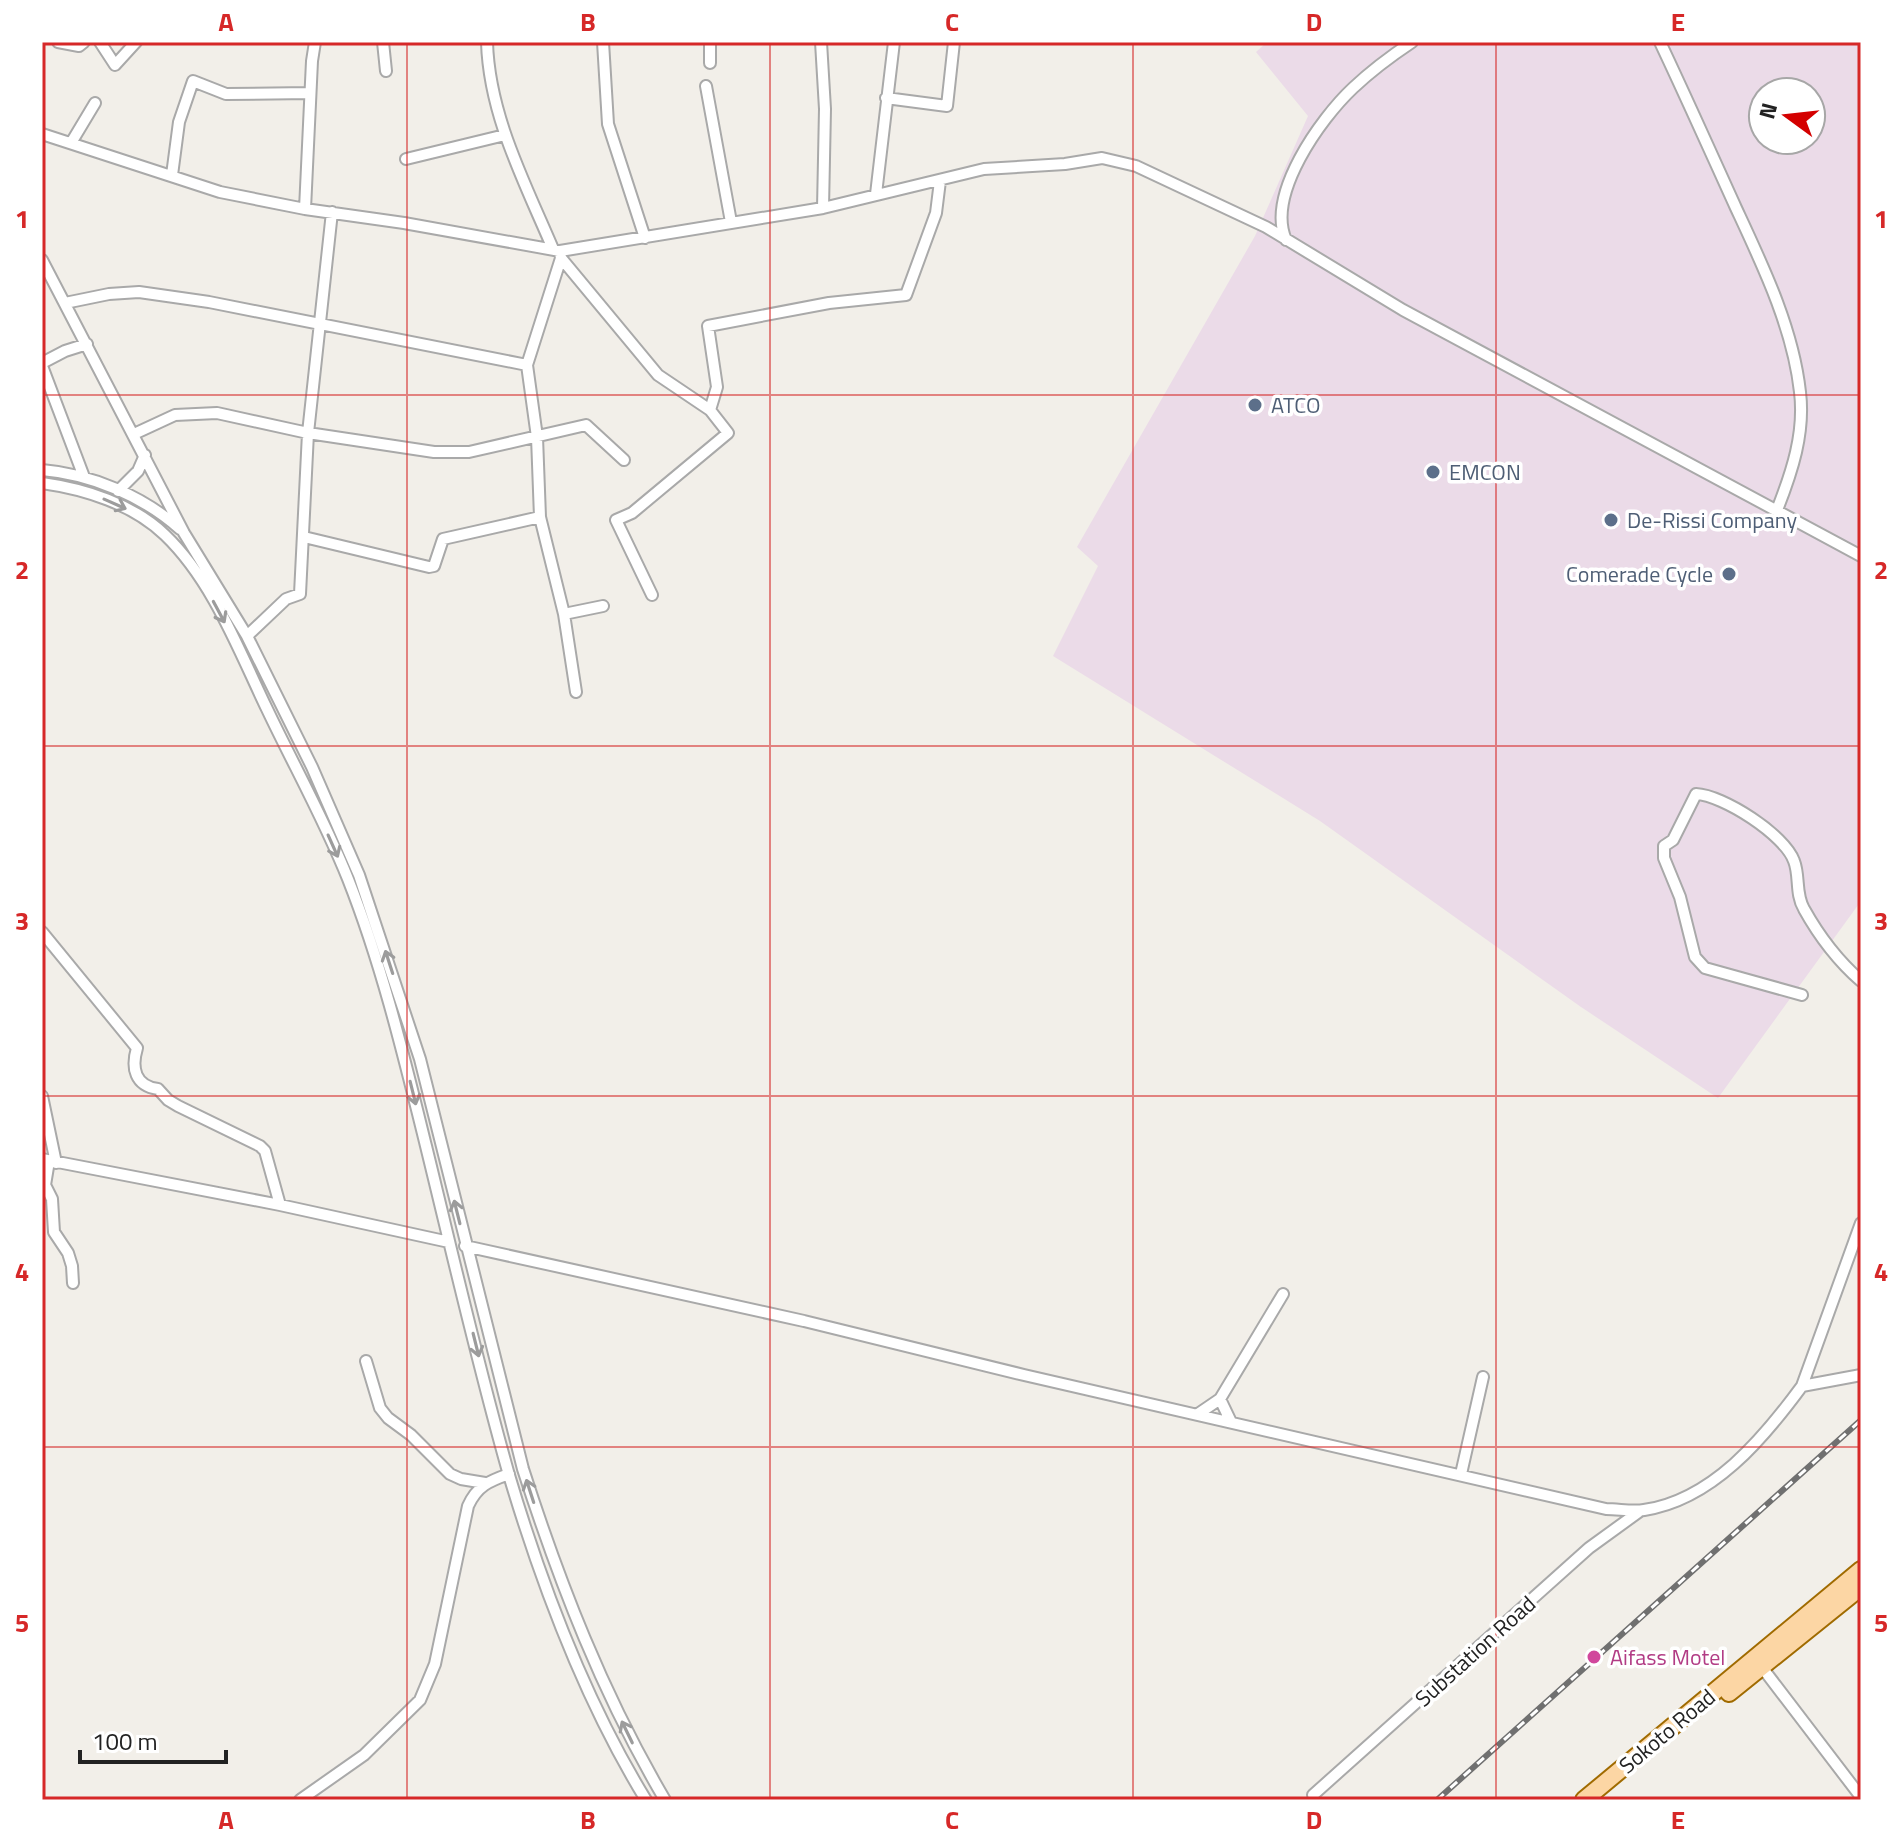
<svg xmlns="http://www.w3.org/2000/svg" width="1903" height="1842" font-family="'Titillium Web',sans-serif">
	<rect width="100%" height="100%" fill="#f2efe9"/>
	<!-- industrial -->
	<path fill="#ebdbe8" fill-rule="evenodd" d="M1267,42H1861V901L1718,1098L1581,1007L1320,821L1053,656L1098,566L1077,547L1255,236L1308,116L1256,52ZM1763,92H1811V140H1763Z"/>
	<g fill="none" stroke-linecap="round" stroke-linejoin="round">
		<!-- minor casing -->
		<g stroke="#a9a9a9" stroke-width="14">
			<path id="minor" d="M58,42L79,46L84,42
				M100,42L115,65L136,42
				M383,42L386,71
				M487,42C489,115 525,183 553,249
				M603,42L608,124L645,238
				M710,42V63
				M821,42L825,109L823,208
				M1660,42C1686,97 1711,153 1736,208C1763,266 1793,328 1800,392C1805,433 1792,472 1777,510
				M706,86L731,222
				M886,98L947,106L954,42
				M42,134L220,192L305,209L404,223L560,251L823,208L984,169L1065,164L1102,158L1136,166L1266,227L1403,310L1861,556
				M71,143L95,103
				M406,159L505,135
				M172,175L179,122L193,81L226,94L310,93
				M876,194L894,42
				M305,209L312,61L315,42
				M1286,240C1266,195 1320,119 1353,88C1371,71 1391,56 1412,42
				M560,253L561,258L527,365L537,437L540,517L564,614L576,692
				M561,258L658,375L710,410L728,433L632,513L616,520L652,595
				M42,260L184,533L247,636L312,767L359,875L420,1059L523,1469C560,1584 603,1695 665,1800
				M65,303L109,294L139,292L209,302L527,365
				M42,363L65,351L87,344
				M42,366L84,477
				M710,410L717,387L708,326L829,303L906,295L936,213L940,181
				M134,434L175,415L217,413L308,433L434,452H469L586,425L624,460
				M42,470C91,474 143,496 180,529
				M42,483C85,489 133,504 165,535C213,581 239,651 267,709C294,766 325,821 348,879C382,965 404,1057 426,1146C453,1256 478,1366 509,1475C542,1586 585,1701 646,1800
				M118,491L138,471L145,455
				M304,537L429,567L434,566L443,539L540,517
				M564,614L603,606
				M247,636L286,599L300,594L308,433L332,212
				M42,932L137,1048C131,1068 135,1086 158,1089L168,1100L178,1106L260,1146L265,1151L280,1205
				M1802,995L1705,968L1695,957L1680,897L1664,858V846L1673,840L1696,794C1723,795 1785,835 1794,861C1800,876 1795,894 1804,909C1819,936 1837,960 1861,981
				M42,1096L56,1163
				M42,1159L280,1205L449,1242
				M49,1161L45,1185L52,1199L54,1232L68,1253L72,1266L73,1283
				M465,1246L804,1321L1024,1375L1606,1509C1619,1509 1632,1512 1644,1510C1712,1500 1763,1439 1802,1386L1861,1223
				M366,1361L380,1408L388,1418L411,1435L450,1474L461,1479L485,1483
				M1802,1386L1861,1375
				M1220,1399L1231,1422
				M1198,1414L1220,1399L1283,1294
				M1461,1474L1483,1377
				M1761,1666L1861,1797
				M1313,1795L1589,1548L1640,1511
				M300,1800L364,1755L420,1700L435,1664L468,1506C477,1486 489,1481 509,1474"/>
		</g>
		<!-- primary casing -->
		<g stroke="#a06b00" stroke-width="20">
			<path id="primary" d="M1729,1693L1861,1587
				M1584,1800L1861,1570"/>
		</g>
		<!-- minor -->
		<use href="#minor" stroke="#fff" stroke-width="10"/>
		<!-- primary -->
		<use href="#primary" stroke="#fcd6a4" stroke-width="16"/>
		<!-- rail casing -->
		<g stroke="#707070" stroke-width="6">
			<path id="rail" d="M1437,1800L1861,1420"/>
		</g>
		<!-- rail -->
		<use href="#rail" stroke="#fff" stroke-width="3" stroke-dasharray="9" stroke-linecap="butt"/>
	</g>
	<!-- one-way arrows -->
	<defs><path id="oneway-shaft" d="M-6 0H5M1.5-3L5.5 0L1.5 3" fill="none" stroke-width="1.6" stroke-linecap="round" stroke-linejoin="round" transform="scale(2)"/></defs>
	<g stroke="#9c9c9c">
		<use href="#oneway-shaft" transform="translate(115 504) rotate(24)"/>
		<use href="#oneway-shaft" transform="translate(219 612) rotate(62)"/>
		<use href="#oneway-shaft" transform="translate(333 846) rotate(66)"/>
		<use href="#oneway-shaft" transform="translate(389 962) rotate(-108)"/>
		<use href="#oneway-shaft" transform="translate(413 1093) rotate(76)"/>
		<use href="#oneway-shaft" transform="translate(457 1212) rotate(-104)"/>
		<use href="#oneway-shaft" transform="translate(476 1345) rotate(76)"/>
		<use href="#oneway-shaft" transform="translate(530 1491) rotate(-108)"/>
		<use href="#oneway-shaft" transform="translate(627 1732) rotate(-116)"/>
	</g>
	<!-- grid -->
	<path fill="none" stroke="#d62828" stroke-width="2" stroke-opacity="0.55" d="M407,42V1800M770,42V1800M1133,42V1800M1496,42V1800M42,395H1861M42,746H1861M42,1096H1861M42,1447H1861"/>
	<!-- markers -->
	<g fill="#5c6f8a" stroke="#fff" stroke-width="3">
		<circle cx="1255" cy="405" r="8"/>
		<circle cx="1433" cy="472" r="8"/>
		<circle cx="1611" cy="520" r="8"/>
		<circle cx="1729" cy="574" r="8"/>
	</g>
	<circle fill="#d1479c" stroke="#fff" stroke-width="3" cx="1594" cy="1657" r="8"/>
	<g text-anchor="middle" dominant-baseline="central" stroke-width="7" stroke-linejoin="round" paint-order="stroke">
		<!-- service labels -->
		<g font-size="22" fill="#4e5e75" stroke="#fff" text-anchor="start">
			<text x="1271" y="405">ATCO</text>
			<text x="1449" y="472">EMCON</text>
			<text x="1627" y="520">De-Rissi Company</text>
			<text x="1713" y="574" text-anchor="end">Comerade Cycle</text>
		</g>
		<!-- street labels -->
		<g font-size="22" fill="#222" stroke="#fff">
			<text transform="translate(1475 1651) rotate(-42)">Substation Road</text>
			<text transform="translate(1667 1731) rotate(-40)">Sokoto Road</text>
		</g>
		<!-- hotel labels -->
		<g font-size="22" fill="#b23c85" stroke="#fff" text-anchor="start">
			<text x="1610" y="1657">Aifass Motel</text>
		</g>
	</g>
	<!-- border -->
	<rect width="1903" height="1842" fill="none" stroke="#ffffff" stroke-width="88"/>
	<!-- north arrow -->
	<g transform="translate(1787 116) rotate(285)"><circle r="38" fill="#ffffff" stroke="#a7a7a7" stroke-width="2"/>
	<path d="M0-6L14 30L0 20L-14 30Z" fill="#d40000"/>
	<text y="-12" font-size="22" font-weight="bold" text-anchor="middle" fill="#222222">N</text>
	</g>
	<!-- scale -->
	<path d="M80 1750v12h146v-12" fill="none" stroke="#222222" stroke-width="4"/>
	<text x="92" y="1750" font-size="24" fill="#222222" stroke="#ffffff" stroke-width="6" paint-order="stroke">100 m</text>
	<rect x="44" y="44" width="1815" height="1754" fill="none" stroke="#d62828" stroke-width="3"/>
	<g font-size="26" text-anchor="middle" font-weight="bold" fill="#d62828">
		<text x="226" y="31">A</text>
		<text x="588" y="31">B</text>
		<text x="952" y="31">C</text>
		<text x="1314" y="31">D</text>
		<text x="1678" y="31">E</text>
		<text x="22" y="228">1</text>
		<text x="1881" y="228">1</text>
		<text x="22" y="579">2</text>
		<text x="1881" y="579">2</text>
		<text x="22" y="930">3</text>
		<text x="1881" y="930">3</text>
		<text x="22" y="1281">4</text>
		<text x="1881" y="1281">4</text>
		<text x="22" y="1632">5</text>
		<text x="1881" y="1632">5</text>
		<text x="226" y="1829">A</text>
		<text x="588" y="1829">B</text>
		<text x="952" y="1829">C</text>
		<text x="1314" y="1829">D</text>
		<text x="1678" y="1829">E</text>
	</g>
</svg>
